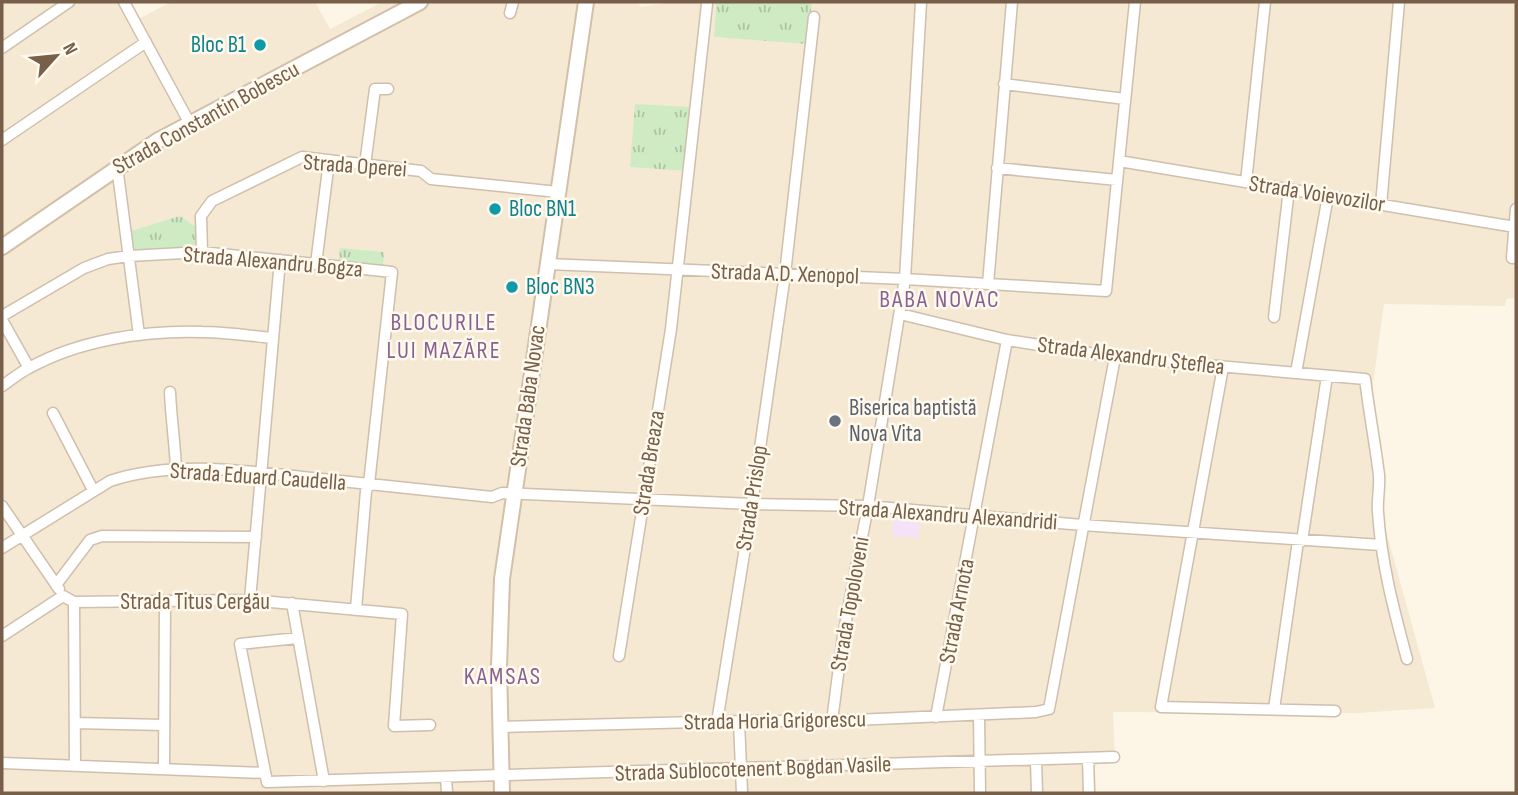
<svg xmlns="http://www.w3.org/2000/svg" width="1518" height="795" font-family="'Sofia Sans Condensed',sans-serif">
	<defs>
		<pattern id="grass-tufts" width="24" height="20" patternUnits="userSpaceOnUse" patternTransform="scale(1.75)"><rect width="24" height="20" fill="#cfebc4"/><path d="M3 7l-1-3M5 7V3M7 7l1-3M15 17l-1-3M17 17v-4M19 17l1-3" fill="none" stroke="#adc2a1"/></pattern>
	</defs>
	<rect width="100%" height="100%" fill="#fdf6e6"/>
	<!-- residential -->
	<path fill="#f5e9d4" d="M2,2H131L140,18L171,2H315L330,29L382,2H639L640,7L671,2H716L714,37L806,43L812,2H1516V298L1506,299L1505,306L1384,304L1371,398L1385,484L1383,520L1435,708L1358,713L1113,712L1115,760L1099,762L1095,767L1096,793H2Z"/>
	<!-- education -->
	<path fill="#f4e2f9" d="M894,513L921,516L918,538L892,536Z"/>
	<!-- grass -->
	<path fill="url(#grass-tufts)" d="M716,2H812L806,44L714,37Z
		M635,104L690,107L686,171L630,167Z
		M180,216L196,227L195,244L188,248L136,250L133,247L131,231Z
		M340,248L384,252L383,265L339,260Z"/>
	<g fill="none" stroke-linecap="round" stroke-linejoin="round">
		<!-- street casing -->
		<g stroke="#cfbfac" stroke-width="13">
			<path id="street" d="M124,2L189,122
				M510,13L513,2
				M2,48L69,2
				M1004,84L1125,99
				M2,140L146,42
				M1119,161L1515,227
				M365,165L375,89H388
				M117,166L139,335
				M997,168L1117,180
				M1246,182L1265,2
				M1381,205L1399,2
				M1516,209L1512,258H1516
				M202,252L201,216L212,201L302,157L421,171L431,179L558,192
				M316,264L329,161
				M547,264L905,279L1106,291L1135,2
				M988,284L1012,2
				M900,314L1007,340L1115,357L1365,379C1369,411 1375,443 1379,475C1380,487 1377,500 1378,512C1381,562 1394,611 1407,659
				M2,316L84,268L108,259L129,256L202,252L392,272L369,484L366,491L356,609
				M1274,317L1289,189
				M2,320L29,368
				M1223,367L1161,707L1335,711
				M1296,373L1328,196
				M2,386C11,380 19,373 29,368C79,340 146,330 203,332C226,332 250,336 273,338
				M170,392C171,418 175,443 176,469
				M53,413L93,490
				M2,506L59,589
				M1302,541L1327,376
				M2,548L110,481C175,459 254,472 322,479C378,485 435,491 492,497L502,493L752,504L868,506L1082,525L1381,545
				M56,585L90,540L102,536L256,537
				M250,600L280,260
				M74,602L75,766
				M292,603L324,781
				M2,636L63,596L74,602L250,600L402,614L394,726L430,725
				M298,638L240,644L267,782L1114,757
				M619,656L671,329L707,4
				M1274,709L1298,541
				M979,715L980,793
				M936,717L1007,340
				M739,721L742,793
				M832,721L843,636L868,506L905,279L921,2
				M717,722L752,504L785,274L814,17
				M75,723L164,725
				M500,727L739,721H832L1036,712L1049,709L1115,357
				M1088,758L1089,793
				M1036,760L1037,793
				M2,763L265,773
				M164,769L165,601
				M446,778L447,793"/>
		</g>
		<!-- secondary casing -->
		<g stroke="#d2c0a9" stroke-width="18">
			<path id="secondary" d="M2,247L157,141L420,2
				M502,793L499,667L502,579L586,2"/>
		</g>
		<!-- street -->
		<use href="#street" stroke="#fff" stroke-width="10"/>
		<!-- secondary -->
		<use href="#secondary" stroke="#fff" stroke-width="14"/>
	</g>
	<!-- markers -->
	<g fill="#0f9aa8" stroke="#fffaed" stroke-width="2.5">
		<circle cx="260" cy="45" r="7"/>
		<circle cx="495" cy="209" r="7"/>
		<circle cx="512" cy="287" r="7"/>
	</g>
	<circle fill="#6b7280" stroke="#fffaed" stroke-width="2.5" cx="835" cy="421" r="7"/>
	<g text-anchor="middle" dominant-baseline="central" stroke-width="5" stroke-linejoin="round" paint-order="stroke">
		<!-- culture labels -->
		<g font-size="23" fill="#0d838f" stroke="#fffaed" text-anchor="start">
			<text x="246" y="45" text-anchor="end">Bloc B1</text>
			<text x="509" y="209">Bloc BN1</text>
			<text x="526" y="287">Bloc BN3</text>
		</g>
		<!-- street labels -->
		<g font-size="23" fill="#775f4a" stroke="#fffaed">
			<text transform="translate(206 118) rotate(-29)">Strada Constantin Bobescu</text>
			<text transform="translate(355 166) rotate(4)">Strada Operei</text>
			<text transform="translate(1317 194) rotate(9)">Strada Voievozilor</text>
			<text transform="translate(273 262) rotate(5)">Strada Alexandru Bogza</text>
			<text transform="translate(785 274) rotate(2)">Strada A.D. Xenopol</text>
			<text transform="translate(1131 356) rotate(7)">Strada Alexandru Șteflea</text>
			<text transform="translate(528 396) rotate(-82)">Strada Baba Novac</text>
			<text transform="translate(649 463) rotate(-81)">Strada Breaza</text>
			<text transform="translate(258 477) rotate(4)">Strada Eduard Caudella</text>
			<text transform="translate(752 498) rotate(-81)">Strada Prislop</text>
			<text transform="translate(948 515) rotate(4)">Strada Alexandru Alexandridi</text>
			<text x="195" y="602">Strada Titus Cergău</text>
			<text transform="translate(850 604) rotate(-80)">Strada Topoloveni</text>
			<text transform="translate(957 611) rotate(-79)">Strada Arnota</text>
			<text transform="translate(775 721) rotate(-1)">Strada Horia Grigorescu</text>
			<text transform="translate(753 769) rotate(-2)">Strada Sublocotenent Bogdan Vasile</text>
		</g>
		<!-- worship labels -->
		<g font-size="23" fill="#5b616d" stroke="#fffaed" text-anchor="start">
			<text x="849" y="408">Biserica baptistă<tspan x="849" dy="26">Nova Vita</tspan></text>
		</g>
		<!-- neighbourhood labels -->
		<g font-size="24" letter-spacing="2" fill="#886194" stroke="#fffaed">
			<text x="940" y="299">BABA NOVAC</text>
			<text x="444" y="322">BLOCURILE<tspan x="444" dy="28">LUI MAZĂRE</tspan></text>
			<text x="503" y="676">KAMSAS</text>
		</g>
	</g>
	<!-- border -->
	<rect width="1518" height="795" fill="none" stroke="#775f4a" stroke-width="7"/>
	<!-- north arrow -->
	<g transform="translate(56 56) rotate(63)" stroke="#fffaed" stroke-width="5" paint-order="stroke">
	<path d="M0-5L12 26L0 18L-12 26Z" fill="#775f4a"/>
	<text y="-10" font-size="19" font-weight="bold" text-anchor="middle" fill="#775f4a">N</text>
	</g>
</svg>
